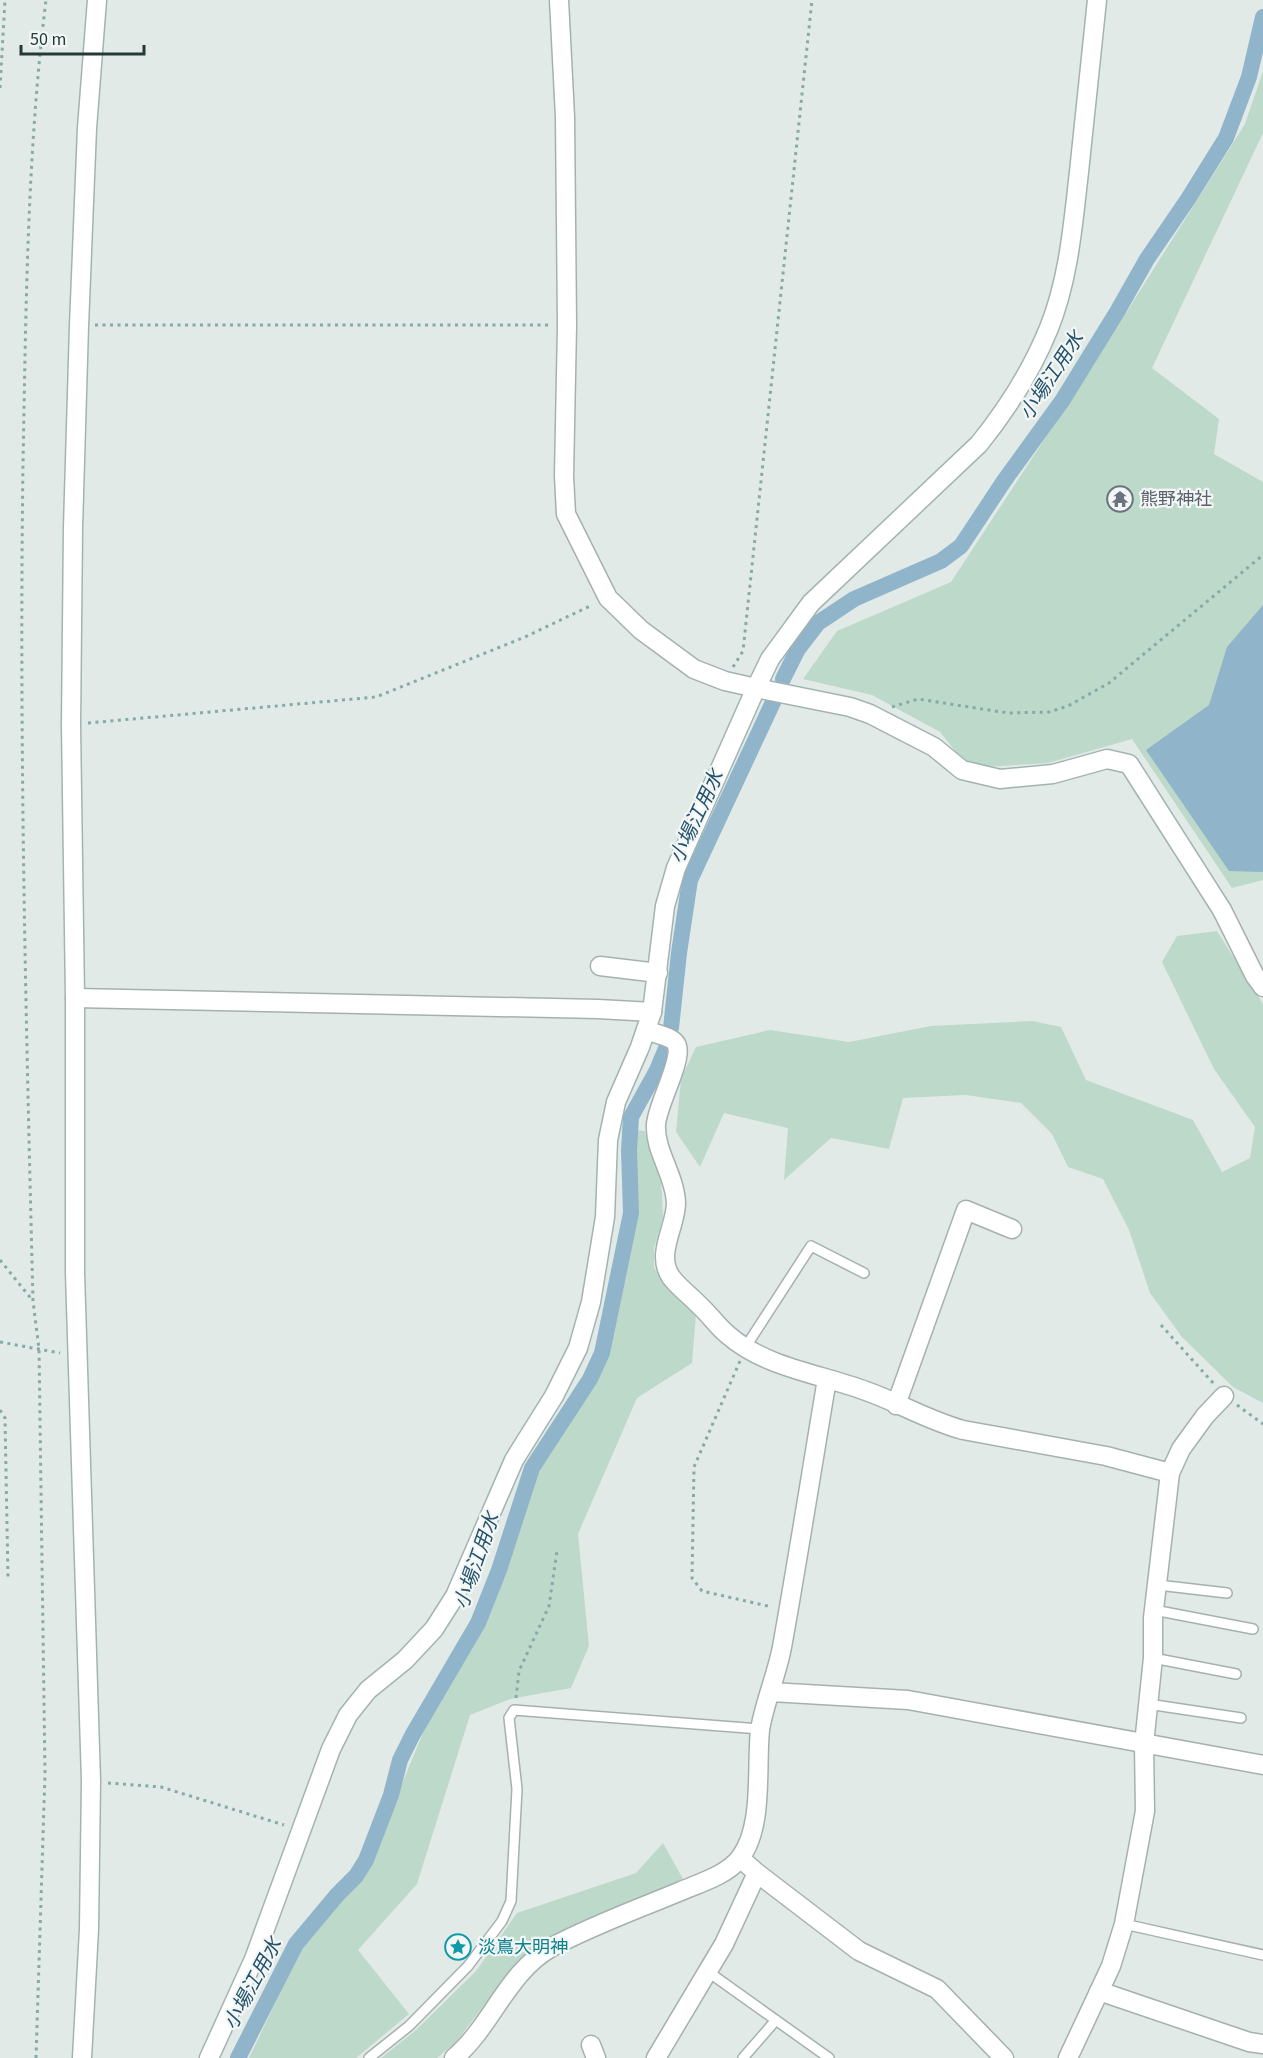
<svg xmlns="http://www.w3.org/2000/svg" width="1263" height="2058" font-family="'Source Sans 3','Noto Sans JP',sans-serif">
	<rect width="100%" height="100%" fill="#e2eae8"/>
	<!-- green -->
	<path fill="#bdd9ca" d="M1263,71V133L1152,368L1219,419L1214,454L1263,482V880L1232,888L1132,739L1048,763L969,768L940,732L872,695L803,679L837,631L951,582L1095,362L1245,124Z
		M1217,931L1263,1004V1403L1233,1387L1182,1337L1150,1293L1129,1230L1103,1179L1068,1167L1052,1134L1021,1103L966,1095L903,1098L889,1149L831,1138L784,1180L788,1128L724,1113L700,1167L676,1132L681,1079L696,1047L770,1030L849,1042L931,1026L1032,1021L1061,1027L1086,1080L1193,1120L1222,1172L1250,1158L1255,1127L1214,1069L1162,962L1177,936Z
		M633,1130L645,1131L648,1145L660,1170L662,1195L663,1218L654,1248V1267L662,1282L696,1314L692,1363L637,1398L578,1534L589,1646L571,1688L510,1699L470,1715L417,1884L358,1950L409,2014L356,2058H249L300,1951L368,1866L435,1704L481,1623L502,1572L536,1471L595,1382L606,1352L637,1204L633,1162Z
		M663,1843L683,1879L544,1939L506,1976L456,2042L437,2058H381L416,2030L476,1971L517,1913L636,1873Z"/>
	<!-- water -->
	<path fill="#90b4c9" d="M1263,605V872L1229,871L1146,750L1209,705L1227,647Z"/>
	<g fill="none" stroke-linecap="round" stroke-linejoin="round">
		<!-- canal -->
		<path stroke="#90b4c9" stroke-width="16" d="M783,679L798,649L818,623L854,599L941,561L961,546L1004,481L1062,401L1117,312L1147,259L1188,199L1226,138L1249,77L1263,17
			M671,1028L679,953L690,880L774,700
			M238,2058L296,1944L337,1895L356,1876L366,1860L391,1795L400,1760L413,1734L478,1623L499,1570L532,1468L590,1379L602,1353L631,1213L629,1150L631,1117L657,1070L667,1046"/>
		<!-- lane casing -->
		<g stroke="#a5b1b0" stroke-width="12">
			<path id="lane" d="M745,1348L811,1246L864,1273
				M1158,1585L1227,1593
				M1154,1610L1253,1629
				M1153,1658L1236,1674
				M1148,1704L1241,1718
				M1124,1924L1263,1955
				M707,1971L829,2058
				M369,2058L409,2026L468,1966L502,1921L511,1901L517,1789L509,1718L514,1710L760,1729
				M743,2058L776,2020"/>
		</g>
		<!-- street casing -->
		<g stroke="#a5b1b0" stroke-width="21">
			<path id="street" d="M559,0L565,117L567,325L564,476L566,514L608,598L641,630L694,669L725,681L756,688
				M1222,910L1255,976L1263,987
				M600,966L658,973
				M75,998L598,1009L652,1012
				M646,1030C655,1034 675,1037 677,1046C682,1062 658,1103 656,1124C654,1150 675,1175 676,1203C676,1227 655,1254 671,1277C679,1288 691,1296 700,1306C710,1315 718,1327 728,1335C766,1368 821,1374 866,1391C900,1403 927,1420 963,1430L1106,1456L1170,1473
				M896,1405L966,1210L1012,1229
				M771,1692L908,1700L1263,1765
				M740,1858L757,1873L859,1951L937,1989L1004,2058
				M1099,1991L1249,2042L1263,2044
				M591,2045L596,2058
				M454,2058C492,2026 507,1972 552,1947C593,1925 638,1909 681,1891C700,1883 727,1875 740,1858C764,1827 756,1767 760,1730C764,1704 777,1674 782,1647C798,1558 812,1468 827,1379
				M656,2058L724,1944L757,1873
				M1068,2058L1111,1966L1124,1924L1145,1811L1144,1744L1153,1658V1618L1170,1473L1181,1449L1205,1416L1224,1396"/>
		</g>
		<!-- secondary casing -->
		<g stroke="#a2b4b2" stroke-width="21">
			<path id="secondary" d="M756,688L850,707L870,714L934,747L962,770L1000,779L1053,774L1107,759L1129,764L1222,910
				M82,2058L89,1929L91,1781L75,1273V998L71,725L73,528L79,326L87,128L97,0
				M209,2058L254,1959L331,1749L348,1715L368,1690L405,1660L434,1629L455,1596L514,1460L554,1396L578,1348L591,1302L605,1217L608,1140L616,1102L640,1047L652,1012L665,906L676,868L756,688L770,659L811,603L979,444C1008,408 1032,370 1049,328C1069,278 1073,224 1079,172C1085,114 1091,57 1097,0"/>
		</g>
		<!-- path -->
		<path stroke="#86aaa6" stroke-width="3" stroke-dasharray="3 4.5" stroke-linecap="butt" d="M0,88L5,0
			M95,325H551
			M733,667L743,651L812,0
			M892,707L918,699L1008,713L1049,712L1068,706L1109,683L1263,555
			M88,723L376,697L525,637L592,605
			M0,1260L33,1301
			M1161,1325L1214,1384
			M0,1342L60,1353
			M740,1361L694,1467L692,1578L702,1591L772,1607
			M1237,1405L1263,1424
			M0,1410L5,1418L8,1578
			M516,1698L519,1671L549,1606L557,1551
			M108,1783L161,1787L284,1825
			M36,2058L45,1773L39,1349L33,1301C26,1022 19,743 23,464C26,309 27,154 46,0"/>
		<!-- lane -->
		<use href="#lane" stroke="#fff" stroke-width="9"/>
		<!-- street -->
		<use href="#street" stroke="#fff" stroke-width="18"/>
		<!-- secondary -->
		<use href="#secondary" stroke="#fff" stroke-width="18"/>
	</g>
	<!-- icons -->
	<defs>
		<g id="temple-ring" transform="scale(1.35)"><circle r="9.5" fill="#f2f7f6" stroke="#6b7280" stroke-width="1.5"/><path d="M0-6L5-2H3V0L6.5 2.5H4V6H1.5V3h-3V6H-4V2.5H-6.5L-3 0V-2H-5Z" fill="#6b7280"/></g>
		<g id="sight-ring" transform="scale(1.35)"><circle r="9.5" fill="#f2f7f6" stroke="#0f9aa8" stroke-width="1.5"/><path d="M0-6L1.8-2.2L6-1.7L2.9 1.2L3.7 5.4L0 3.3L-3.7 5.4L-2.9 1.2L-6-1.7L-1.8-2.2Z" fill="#0f9aa8"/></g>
	</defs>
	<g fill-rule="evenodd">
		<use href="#temple-ring" x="1120" y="499"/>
		<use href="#sight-ring" x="458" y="1947"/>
	</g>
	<g text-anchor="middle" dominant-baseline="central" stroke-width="4.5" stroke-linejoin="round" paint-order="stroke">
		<!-- worship labels -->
		<g font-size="18" fill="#5b616d" stroke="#f2f7f6" text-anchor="start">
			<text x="1140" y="499">熊野神社</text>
		</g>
		<!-- culture labels -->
		<g font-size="18" fill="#0d838f" stroke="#f2f7f6" text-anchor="start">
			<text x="478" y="1947">淡嶌大明神</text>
		</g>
		<!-- water labels -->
		<g font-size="20" font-style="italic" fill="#26526d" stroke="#f2f7f6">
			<text transform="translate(1052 376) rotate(-57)">小場江用水</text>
			<text transform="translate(697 817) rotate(-65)">小場江用水</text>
			<text transform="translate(477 1561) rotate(-71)">小場江用水</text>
			<text transform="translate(253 1984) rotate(-62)">小場江用水</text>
		</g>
	</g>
	<!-- scale -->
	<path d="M21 45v9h123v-9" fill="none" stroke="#243938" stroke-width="3"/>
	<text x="30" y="45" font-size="18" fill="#243938" stroke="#f2f7f6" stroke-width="4.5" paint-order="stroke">50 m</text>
</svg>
